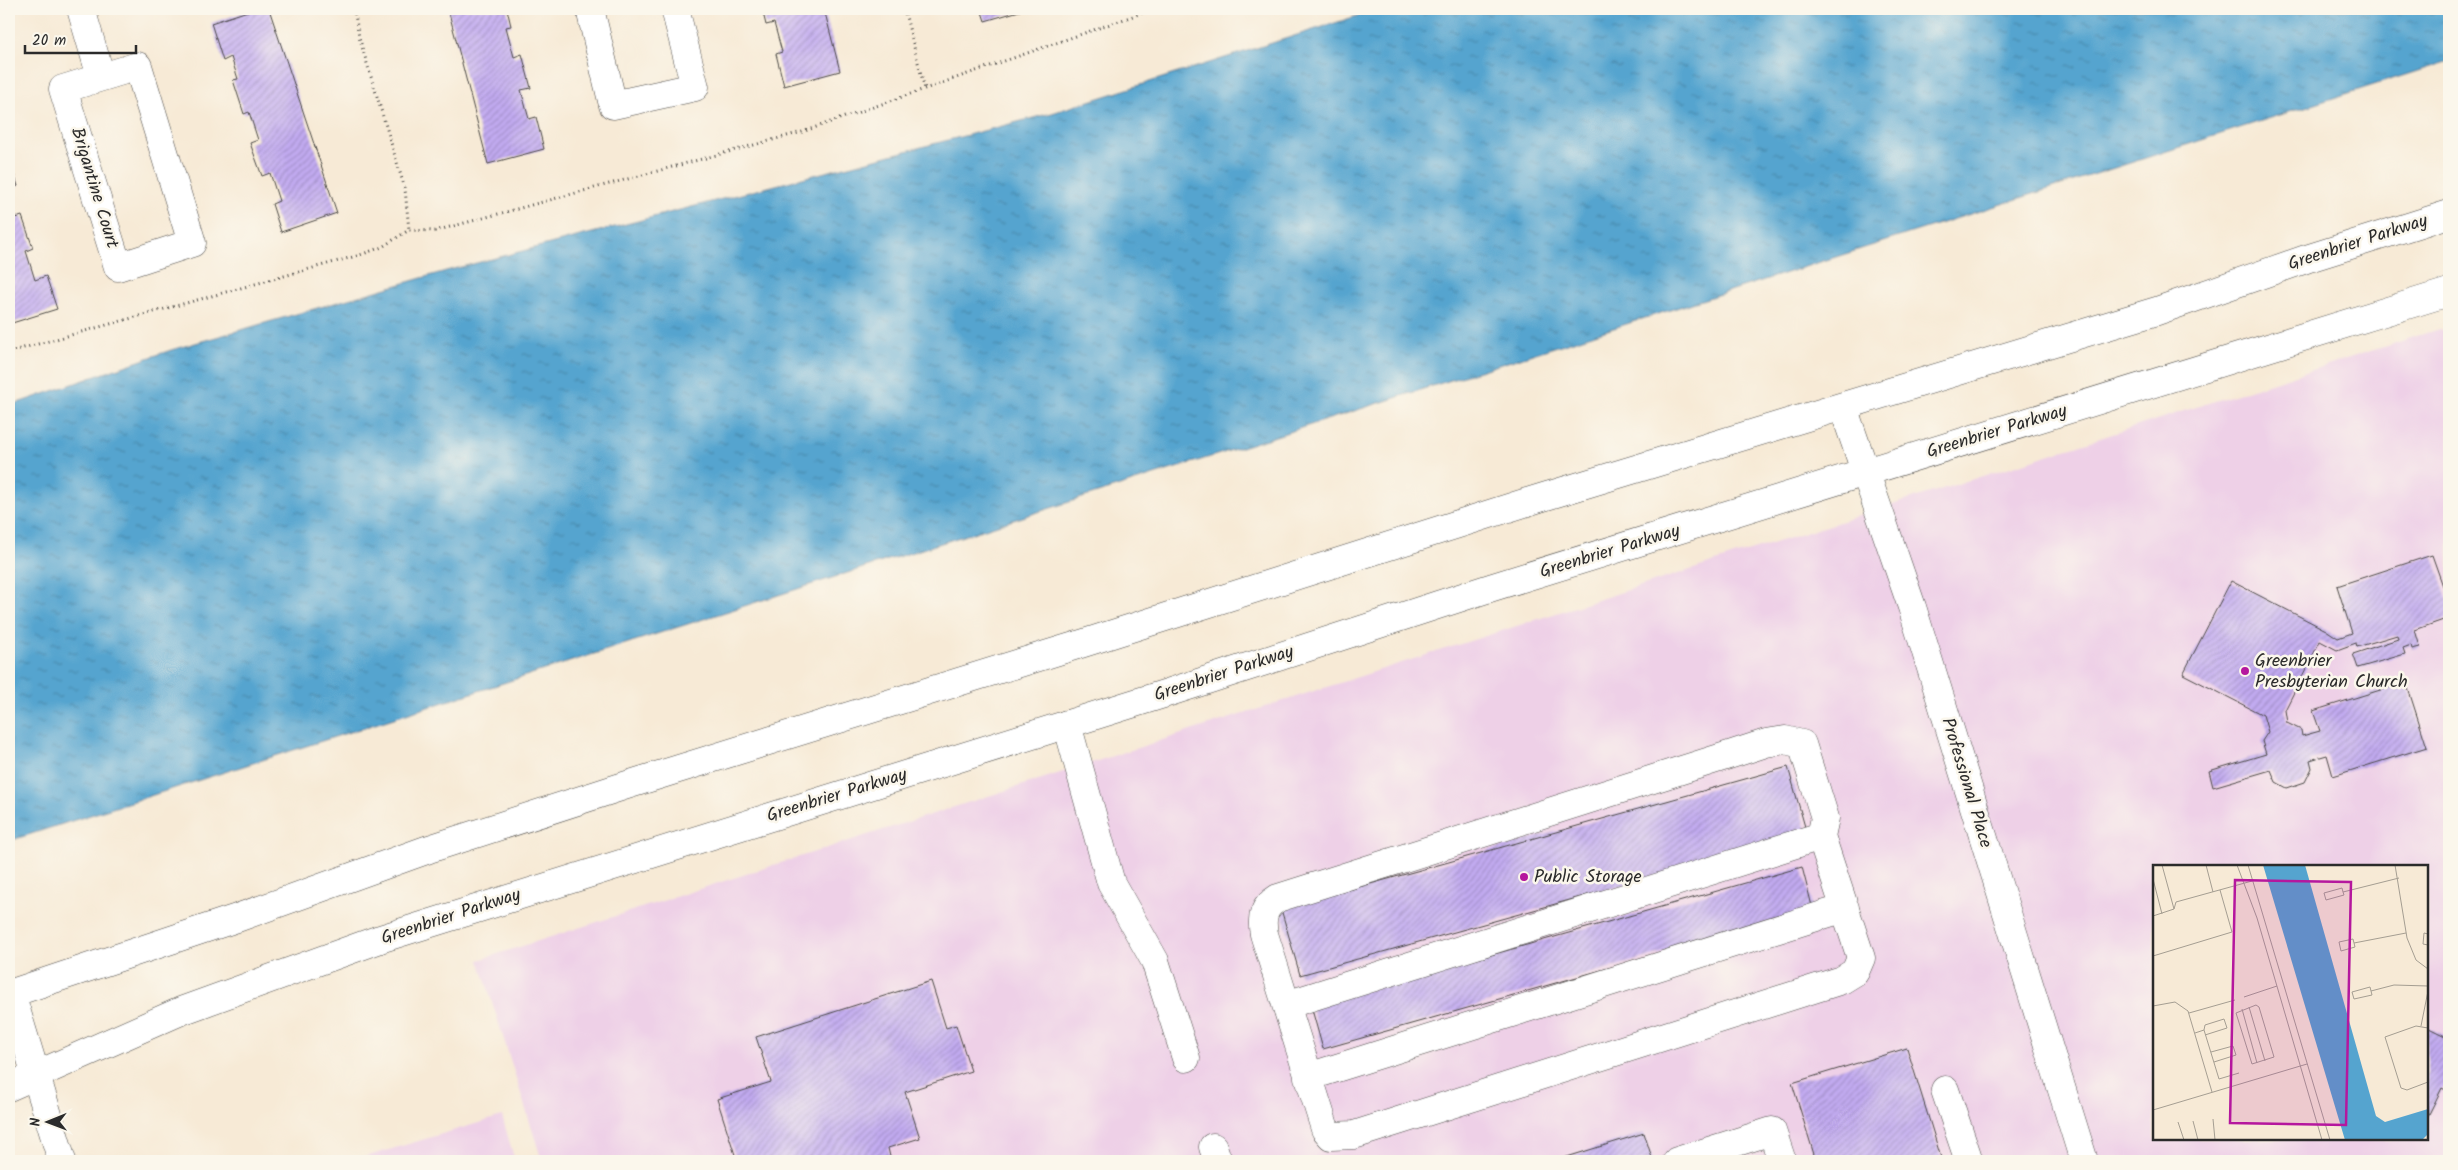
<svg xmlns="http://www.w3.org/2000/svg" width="2458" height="1170" font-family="Kalam,sans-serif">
	<defs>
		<pattern id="water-ripples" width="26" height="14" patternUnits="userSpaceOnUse" patternTransform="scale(1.25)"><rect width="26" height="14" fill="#55a4cf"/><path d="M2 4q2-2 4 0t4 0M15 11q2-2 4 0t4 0" fill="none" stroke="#4786a8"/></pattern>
		<pattern id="building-hatch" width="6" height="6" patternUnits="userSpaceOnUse" patternTransform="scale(1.25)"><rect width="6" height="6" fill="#c2abf1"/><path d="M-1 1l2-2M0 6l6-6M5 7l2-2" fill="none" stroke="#9e8bc3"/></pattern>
	</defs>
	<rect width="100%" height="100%" fill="#fbf7ec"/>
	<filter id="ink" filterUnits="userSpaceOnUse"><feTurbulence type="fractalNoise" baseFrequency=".02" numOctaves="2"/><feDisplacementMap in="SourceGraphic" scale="10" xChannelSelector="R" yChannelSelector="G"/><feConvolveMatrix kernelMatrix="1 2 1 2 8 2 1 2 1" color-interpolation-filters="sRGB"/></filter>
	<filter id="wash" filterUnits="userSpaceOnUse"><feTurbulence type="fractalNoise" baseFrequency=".0096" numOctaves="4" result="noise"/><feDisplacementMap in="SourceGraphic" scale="20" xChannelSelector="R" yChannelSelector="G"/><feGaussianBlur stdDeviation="1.12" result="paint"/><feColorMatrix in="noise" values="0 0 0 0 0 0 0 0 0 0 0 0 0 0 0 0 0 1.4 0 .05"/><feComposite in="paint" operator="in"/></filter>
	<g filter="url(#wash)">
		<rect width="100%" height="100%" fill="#f7ead6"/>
		<!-- built -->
		<path fill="#eed0e7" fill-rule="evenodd" d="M2439,329L2449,332V1161H542L479,960ZM2154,866H2427V1139H2154Z
			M502,1116L515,1161H352Z"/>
		<!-- water -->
		<path fill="url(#water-ripples)" stroke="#40687d" d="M1379,9H2449V61L9,841V406L171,350L446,271L1052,113Z"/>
		<g id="blocks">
			<!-- building -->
			<path fill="url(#building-hatch)" d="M254,9H269L337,213L281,232L272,204L279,201L270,173L262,176L250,143L258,140L249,112L244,114L233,80L238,79L231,57L223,61L211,23Z
				M448,9H507L511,26L506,27L514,57L522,54L531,88L521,90L529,119L536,117L544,149L488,164Z
				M762,9H824L840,71L784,86L776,54L782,52L774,23L766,25Z
				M981,9H1026L985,21Z
				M9,159L18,186L9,189Z
				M9,198L16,218L22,216L33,248L26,251L35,280L46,276L57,309L9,324Z
				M2432,555L2449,603V618L2415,630L2420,647L2412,649L2411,645L2403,648L2405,654L2358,668L2353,654L2398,639L2397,635L2357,647L2356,643L2337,650L2320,641L2285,710L2287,723L2301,730L2302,736L2320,731L2313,711L2406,682L2427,747L2333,776L2327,755L2310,760L2312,768L2305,782L2287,788L2276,782L2271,770L2213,787L2209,771L2266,754L2262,741L2268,732L2263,715L2183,674L2231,581L2326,630L2338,638L2352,633L2337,586Z
				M1788,767L1807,834L1300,975L1281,909Z
				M1802,867L1813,910L1323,1049L1311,1006Z
				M931,981L946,1028L956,1025L971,1071L905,1092L920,1138L888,1148L891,1161H737L717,1099L771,1082L756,1037Z
				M2427,1027L2449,1038V1074L2446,1080L2449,1082V1092L2442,1088L2427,1118Z
				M1907,1048L1942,1161H1816L1792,1083Z
				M1644,1133L1653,1161H1554Z"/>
		</g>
	</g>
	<g filter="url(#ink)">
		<use href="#blocks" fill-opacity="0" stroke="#4a4845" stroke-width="1"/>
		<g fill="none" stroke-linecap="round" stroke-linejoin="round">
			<!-- minor casing -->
			<g stroke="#4a4845" stroke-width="29">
				<path id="minor" d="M81,9L101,77
					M590,9L613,105L695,87L675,9
					M138,66L192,243L118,267L63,89Z
					M1843,407L1912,607L2084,1161
					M1067,724L1111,883L1155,961L1186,1058
					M1785,740L1802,744L1825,818L1821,836L1861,958L1855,972L1842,980L1354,1135L1331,1136L1325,1129L1264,934C1261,918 1263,907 1278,898L1729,755L1766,743Z
					M11,993L62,1161
					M1286,1005L1821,836
					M1308,1077L1845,908
					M1945,1090L1969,1161
					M1213,1147L1218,1161
					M1677,1161L1772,1131L1782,1161"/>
			</g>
			<!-- major casing -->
			<g stroke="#4a4845" stroke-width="29">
				<path id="major" d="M9,994L237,918L429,849L627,785L1084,643L1540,498L2157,311L2306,259L2449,214
					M9,1087L181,1011L380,939L1167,693L1493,587L2449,292"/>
			</g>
			<!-- path -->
			<path stroke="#4a4845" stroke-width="3" stroke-dasharray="1 4" stroke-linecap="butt" d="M354,9L359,37L405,189L409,230
				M904,9L925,89
				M9,352L360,255L382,247L409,230L435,231L802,132L1153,9"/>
			<!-- minor -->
			<use href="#minor" stroke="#fff" stroke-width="28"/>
			<!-- major -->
			<use href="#major" stroke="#fff" stroke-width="28"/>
		</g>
	</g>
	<!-- markers -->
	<g fill="#b5179e" stroke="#fbf7ec" stroke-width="2">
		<circle cx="2245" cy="671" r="5"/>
		<circle cx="1524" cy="877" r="5"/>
	</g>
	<g text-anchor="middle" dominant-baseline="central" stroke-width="5" stroke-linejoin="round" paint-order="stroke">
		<!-- street labels -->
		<g font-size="18" fill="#2b2b2b" stroke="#fbf7ec">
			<text transform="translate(94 188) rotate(73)">Brigantine Court</text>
			<text transform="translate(2358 243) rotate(-18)">Greenbrier Parkway</text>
			<text transform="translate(1997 432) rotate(-17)">Greenbrier Parkway</text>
			<text transform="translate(1610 552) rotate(-17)">Greenbrier Parkway</text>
			<text transform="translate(1224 674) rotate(-18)">Greenbrier Parkway</text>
			<text transform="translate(1966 783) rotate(73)">Professional Place</text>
			<text transform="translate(837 796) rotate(-17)">Greenbrier Parkway</text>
			<text transform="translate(451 917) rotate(-18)">Greenbrier Parkway</text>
		</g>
		<!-- poi labels -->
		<g font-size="18" fill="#2b2b2b" stroke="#fbf7ec" text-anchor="start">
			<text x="2255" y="661">Greenbrier<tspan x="2255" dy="21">Presbyterian Church</tspan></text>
			<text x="1534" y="877">Public Storage</text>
		</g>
	</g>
	<!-- overview -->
	<g transform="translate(2153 865)">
		<rect width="275" height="275" fill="#f7ead6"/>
		<path d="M110,0H152L223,251L232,257L275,244V269L270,274L192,275Z" fill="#55a4cf"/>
		<path fill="none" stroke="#a59e92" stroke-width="1" d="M9,0L21,44M53,0L60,27M84,0L104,53L169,275M95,0L177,275M242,0L254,73L263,95L275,104M0,14L9,49M190,27L189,23L171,28L173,35L191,30L190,27L246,13M0,51L21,44L23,37L99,16M275,69L271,68L270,79L275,80M201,78L202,82L188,86L186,77L200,74L201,78L253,68M0,91L79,67L67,25M218,126L219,130L201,134L199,127L217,122L218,126L241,120L275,121M91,132L124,121M103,140L106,142L121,192L99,199L83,148ZM0,141L22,137L35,146L59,227M96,142L112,196M89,144L104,198M36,148L82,135M268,161L275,126M275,163L263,161L232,172L248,223L254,225L275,217M51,165L52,160L71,154L74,163L52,170M42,168L51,165L66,214L86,208M58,187L80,181L83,190L61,197M0,245L154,199M60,254L62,275M40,256L45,275M25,257L31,275"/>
		<path fill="#b5179e" fill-opacity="0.15" stroke="#b5179e" stroke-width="2.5" d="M82,15L198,17L193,260L77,258Z"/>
		<rect width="275" height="275" fill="none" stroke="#2b2b2b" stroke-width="2.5"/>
	</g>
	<!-- margin -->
	<rect width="2458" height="1170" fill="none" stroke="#fbf7ec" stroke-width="30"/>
	<!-- north arrow -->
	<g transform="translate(48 1122) rotate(269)" stroke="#fbf7ec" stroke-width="4" paint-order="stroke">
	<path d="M0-4L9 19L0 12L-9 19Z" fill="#2b2b2b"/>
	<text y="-8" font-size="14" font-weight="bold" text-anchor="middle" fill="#2b2b2b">N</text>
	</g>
	<!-- scale -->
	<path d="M25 45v8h111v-8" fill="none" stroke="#2b2b2b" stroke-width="2.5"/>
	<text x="32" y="45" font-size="15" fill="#2b2b2b" stroke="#fbf7ec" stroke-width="4" paint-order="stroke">20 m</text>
</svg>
